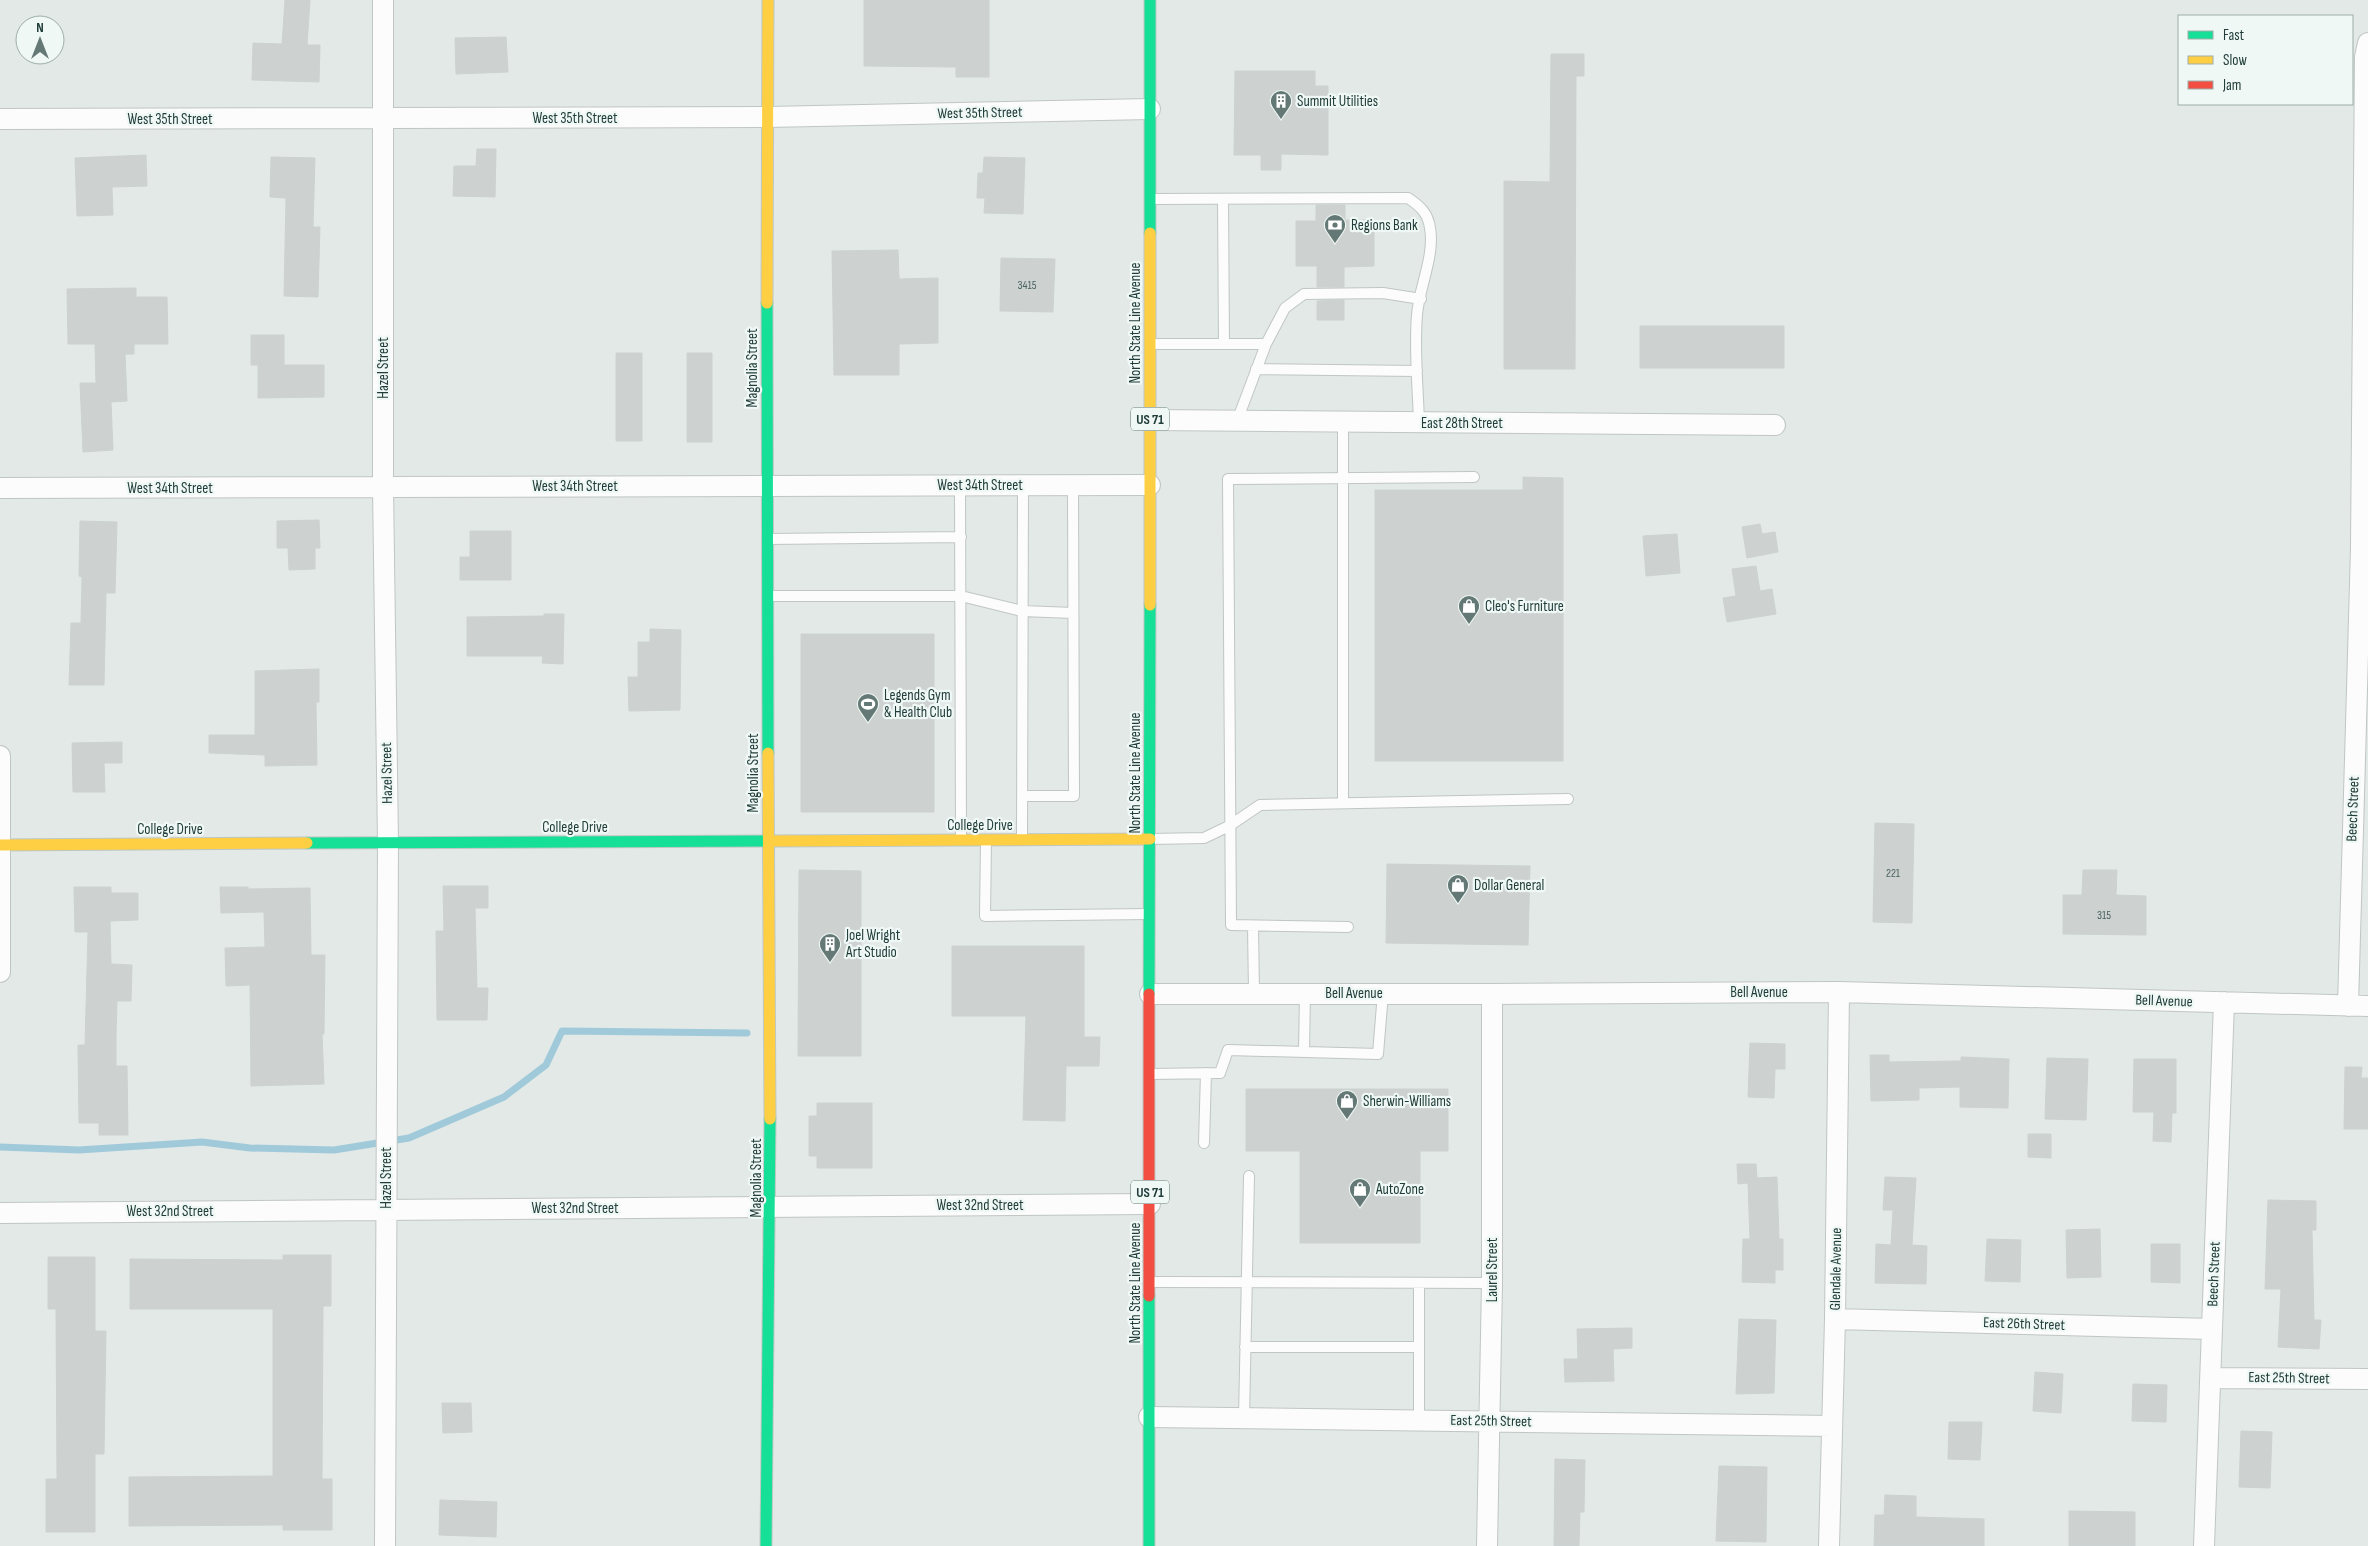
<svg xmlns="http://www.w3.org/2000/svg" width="2368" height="1546" font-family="'Sofia Sans Condensed',sans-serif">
	<rect width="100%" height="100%" fill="#e3e9e7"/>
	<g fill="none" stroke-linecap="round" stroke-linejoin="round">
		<!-- stream -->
		<path stroke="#a0cada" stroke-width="7" d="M0,1147L79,1150L202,1142L250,1148L334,1150L409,1138L504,1097L546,1065L562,1031L747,1033"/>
	</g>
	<!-- building -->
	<path fill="#cdd2d1" stroke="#cbd2d0" d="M285,0H310L307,45H320L319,82L252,80L253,43L282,44Z
		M864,0H989V77H956V67L864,66Z
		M506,37L508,72L456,74L455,38Z
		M1551,54H1584V76H1576L1575,369H1504V181L1550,182Z
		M1235,71H1315V86H1328V155L1281,154V170H1261V155H1234Z
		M477,149H496L495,197L453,196L454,166H476Z
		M146,155L147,186L112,187L113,215L77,216L75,158Z
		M271,157L315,158L313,227H320L318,297L284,296L286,198L270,197Z
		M984,157L1025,158L1023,214L984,213L985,198H977L978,173H983Z
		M1316,205H1345V220H1374V266L1344,267V287H1317V266H1296V221H1316Z
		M898,250L899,279L938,278V343L899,344V375H834L832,251Z
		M1001,258L1055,259L1053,312L1000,311Z
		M136,288V297H167L168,344H134V354H125L127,401L111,402L113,450L83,452L80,383H96L95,344H68L67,289Z
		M1344,300V320H1317V301Z
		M1640,326H1784V368H1640Z
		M251,335H284V365H324V397L258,398V365H251Z
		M616,353H642V441H616Z
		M687,353H712V442H687Z
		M1523,477L1563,478V761H1375V490H1523Z
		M319,520L320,548H315V569L289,570L288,548H277V521Z
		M80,521L117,522L115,593H106L104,685H69L71,623H81L82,577L79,576Z
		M1760,524L1762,534L1775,532L1778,552L1747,558L1742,527Z
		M470,531H511V580H460V557H470Z
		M1677,534L1680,573L1646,576L1643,536Z
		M1756,566L1760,591L1772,589L1776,614L1727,622L1723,598L1736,596L1732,569Z
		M544,614H564L563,664L542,663L543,656H467V617L544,616Z
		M650,629L681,630L680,710L629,711L628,677H638V642H650Z
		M801,634H934V812H801Z
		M319,669V702H316L317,765L265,766V755L209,753V735H255V671Z
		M122,742V763H104L105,792H73L72,743Z
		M1875,823L1914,824L1912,923L1873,922Z
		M1387,864L1530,866L1528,945L1386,943Z
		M799,870L861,871V1056H798Z
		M2083,870H2117L2116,895L2146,896V935L2063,934V895H2082Z
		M443,886H488V908H475L477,988H488L487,1020H437L436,931H444Z
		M74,887H111V893H138V920L110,921L111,964L132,965L131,1001H117L116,1037V1066H127L128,1135H99V1123H79L78,1045H85L88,932H75Z
		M220,887H248V889L310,888L311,955H325L324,1034H322L324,1084L251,1086L250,985L226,986L225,948L265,947L264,912L221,913Z
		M952,946H1084V1037H1100L1099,1066H1066L1065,1121L1023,1120L1026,1016H952Z
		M1750,1043L1785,1044V1069H1775L1774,1098L1748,1097Z
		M1870,1055H1889V1062L1961,1061V1057L2009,1059L2008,1108L1960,1107V1087L1919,1088V1100L1871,1101Z
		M2047,1058L2088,1059L2086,1120L2045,1119Z
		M2134,1059H2176V1113H2172L2171,1142L2153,1141L2154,1112H2133Z
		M2345,1067H2362L2361,1078H2368V1129H2344Z
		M1246,1089H1448V1151H1420V1243H1300V1151H1246Z
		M817,1103H872V1168H817V1156H809V1116H817Z
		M2028,1134H2051V1158L2028,1157Z
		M1737,1164H1756L1757,1178L1777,1177L1779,1239H1783V1270H1775V1283L1742,1282L1743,1239H1750L1748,1183L1738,1184Z
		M1885,1177L1916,1178L1912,1245L1927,1246L1926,1284L1875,1283L1876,1244L1891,1245L1893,1210H1883Z
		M2268,1200L2316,1201V1230H2312L2314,1320H2321L2319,1349L2278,1347L2281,1289H2265Z
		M2100,1229L2101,1277L2067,1278L2066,1230Z
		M1987,1239L2021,1240L2020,1282L1985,1281Z
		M2151,1244H2180V1283L2151,1282Z
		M283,1255H331V1306H323L322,1479H332V1530H283V1525L129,1526V1477L273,1476V1309H130V1259L283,1260Z
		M48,1257H95V1331H106L104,1454H95V1532H46V1479H57L56,1309H48Z
		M1739,1319L1776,1320L1774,1393L1736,1394Z
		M1632,1328V1348L1613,1349L1614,1381L1565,1382L1564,1359H1578L1577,1329Z
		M2035,1372L2063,1374L2061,1413L2033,1411Z
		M2133,1384L2167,1385L2166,1422L2132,1421Z
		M442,1403H471L472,1432L443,1433Z
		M1949,1422H1982L1980,1460L1948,1459Z
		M2241,1431L2272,1432L2270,1488L2239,1487Z
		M1555,1459L1585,1460L1584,1512H1580L1579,1546H1554Z
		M1719,1466L1767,1467L1766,1542L1716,1541Z
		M1885,1495L1916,1496V1517L1984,1519V1546H1874L1875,1515H1884Z
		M440,1500L497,1502L496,1537L439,1535Z
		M2069,1511L2135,1512V1546H2069Z"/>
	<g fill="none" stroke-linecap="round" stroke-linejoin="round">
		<!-- lane casing -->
		<g stroke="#c0c6c4" stroke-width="12">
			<path id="lane" d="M1151,199L1408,198C1420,206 1428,213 1430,228C1435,256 1419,287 1417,315C1414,350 1418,387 1419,423
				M1151,344H1224L1223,199
				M1224,344H1266L1237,421
				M1266,344L1285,308L1304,294L1383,293L1421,299
				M1256,369L1417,371
				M1343,422V803
				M960,485L961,839
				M767,539L961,537
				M769,596H961L1022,611L1073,613
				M1022,796H1074L1073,485
				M1022,839L1023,485
				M1151,839L1204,838L1229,826L1260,805L1568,799
				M986,841L985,916L1149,914
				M1253,926L1254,993
				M1348,927L1231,925L1228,479L1474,477
				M1304,1052L1305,993
				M1151,1074L1220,1073L1228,1050L1378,1054L1383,993
				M1204,1143L1206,1073
				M1151,1282L1492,1283
				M1419,1283V1420
				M1245,1347H1419
				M1244,1418L1249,1176"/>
		</g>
		<!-- street casing -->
		<g stroke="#c0c6c4" stroke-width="22">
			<path id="street" d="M383,0V487L388,843L385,1546
				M0,119L768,117L1150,109
				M1150,420L1775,425
				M0,488L1150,485
				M0,756V972
				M1150,994H1492L1839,992L2368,1006
				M2348,1006L2361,548L2365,57L2368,43
				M0,1213L1150,1204
				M1835,1319L2212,1329
				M2211,1378L2368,1379
				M1149,1417L1832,1426
				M1487,1546L1492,1283V994
				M1829,1546L1835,1319L1839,992
				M2204,1546L2224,1002"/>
		</g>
		<!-- fast casing -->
		<g stroke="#bec7c4" stroke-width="13">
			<path id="fast" d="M1150,233V0
				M767,303L768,753
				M307,843L773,841
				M1149,994L1150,605
				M766,1546L770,1119
				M1149,1546V1296"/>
		</g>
		<!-- slow casing -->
		<g stroke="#bec7c4" stroke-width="13">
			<path id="slow" d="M767,303L768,0
				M1150,605V233
				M768,753L770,1119
				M773,841L1150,839
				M0,845L307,843"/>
		</g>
		<!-- jam casing -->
		<g stroke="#bec7c4" stroke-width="13">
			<path id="jam" d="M1149,1296V994"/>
		</g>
		<!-- lane -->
		<use href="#lane" stroke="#fbfcfb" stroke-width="10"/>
		<!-- street -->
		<use href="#street" stroke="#fbfcfb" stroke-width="20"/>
		<!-- fast -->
		<use href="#fast" stroke="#16e098" stroke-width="11"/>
		<!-- slow -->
		<use href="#slow" stroke="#ffcf43" stroke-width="11"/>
		<!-- jam -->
		<use href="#jam" stroke="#f24e42" stroke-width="11"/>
	</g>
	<!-- icons -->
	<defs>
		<g id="building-pin" transform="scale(1.125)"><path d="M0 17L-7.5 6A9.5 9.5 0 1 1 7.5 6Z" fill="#647976" stroke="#f0f8f5"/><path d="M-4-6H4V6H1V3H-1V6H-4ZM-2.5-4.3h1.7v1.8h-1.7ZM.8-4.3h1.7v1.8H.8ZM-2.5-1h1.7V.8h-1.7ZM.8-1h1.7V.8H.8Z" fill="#fff"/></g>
		<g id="bank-pin" transform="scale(1.125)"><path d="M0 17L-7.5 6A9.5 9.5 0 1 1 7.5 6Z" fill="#647976" stroke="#f0f8f5"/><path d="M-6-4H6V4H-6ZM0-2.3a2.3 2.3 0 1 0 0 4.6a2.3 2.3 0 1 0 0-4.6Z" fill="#fff"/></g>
		<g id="shop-pin" transform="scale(1.125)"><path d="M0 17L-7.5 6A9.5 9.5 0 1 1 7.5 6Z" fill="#647976" stroke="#f0f8f5"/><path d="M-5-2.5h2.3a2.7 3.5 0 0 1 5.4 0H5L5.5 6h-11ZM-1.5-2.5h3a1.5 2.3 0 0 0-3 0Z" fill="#fff"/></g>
		<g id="stadium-pin" transform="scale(1.125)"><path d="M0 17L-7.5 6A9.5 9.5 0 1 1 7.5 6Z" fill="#647976" stroke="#f0f8f5"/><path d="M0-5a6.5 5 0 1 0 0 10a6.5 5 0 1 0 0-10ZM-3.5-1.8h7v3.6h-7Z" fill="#fff"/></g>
	</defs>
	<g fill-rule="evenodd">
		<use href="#building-pin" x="1281" y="101"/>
		<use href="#bank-pin" x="1335" y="225"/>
		<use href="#shop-pin" x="1469" y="606"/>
		<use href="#stadium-pin" x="868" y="704"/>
		<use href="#shop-pin" x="1458" y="885"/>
		<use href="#building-pin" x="830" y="944"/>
		<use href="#shop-pin" x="1347" y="1101"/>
		<use href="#shop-pin" x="1360" y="1189"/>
	</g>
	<g text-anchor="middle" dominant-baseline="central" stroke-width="4.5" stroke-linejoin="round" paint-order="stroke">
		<!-- number labels -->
		<g font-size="12" fill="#4b625f">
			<text x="1027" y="285">3415</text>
			<text x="1893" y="873">221</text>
			<text x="2104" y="915">315</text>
		</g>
		<!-- shield labels -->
		<g fill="#f0f8f5" stroke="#5e7571" stroke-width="1">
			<rect x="1131" y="407.5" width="38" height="23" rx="4"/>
			<rect x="1131" y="1180.5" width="38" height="23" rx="4"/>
		</g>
		<g font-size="14" font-weight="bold" fill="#203d39">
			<text x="1150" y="419">US 71</text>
			<text x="1150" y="1192">US 71</text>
		</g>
		<!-- poi labels -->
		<g font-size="15" fill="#203d39" stroke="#f0f8f5" text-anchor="start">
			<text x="1297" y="101">Summit Utilities</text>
			<text x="1351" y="225">Regions Bank</text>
			<text x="1485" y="606">Cleo's Furniture</text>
			<text x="884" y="695">Legends Gym<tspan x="884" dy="17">&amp; Health Club</tspan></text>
			<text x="1474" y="885">Dollar General</text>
			<text x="846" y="935">Joel Wright<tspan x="846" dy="17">Art Studio</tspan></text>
			<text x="1363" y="1101">Sherwin-Williams</text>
			<text x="1376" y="1189">AutoZone</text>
		</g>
		<!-- street labels -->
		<g font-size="15" fill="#203d39" stroke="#f0f8f5">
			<text transform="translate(980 113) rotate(-1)">West 35th Street</text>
			<text x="575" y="118">West 35th Street</text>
			<text x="170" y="119">West 35th Street</text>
			<text transform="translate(1135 323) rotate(-90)">North State Line Avenue</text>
			<text transform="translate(383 368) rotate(-90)">Hazel Street</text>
			<text transform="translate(752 368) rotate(-90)">Magnolia Street</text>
			<text x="1462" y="423">East 28th Street</text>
			<text x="980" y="485">West 34th Street</text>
			<text x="575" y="486">West 34th Street</text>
			<text x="170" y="488">West 34th Street</text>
			<text transform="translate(387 773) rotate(-91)">Hazel Street</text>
			<text transform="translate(753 773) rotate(-90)">Magnolia Street</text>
			<text transform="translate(1135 773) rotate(-90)">North State Line Avenue</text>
			<text transform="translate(2353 809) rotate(-88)">Beech Street</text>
			<text x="980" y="825">College Drive</text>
			<text x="575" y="827">College Drive</text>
			<text x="170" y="829">College Drive</text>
			<text x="1759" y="992">Bell Avenue</text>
			<text x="1354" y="993">Bell Avenue</text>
			<text transform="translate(2164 1001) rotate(2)">Bell Avenue</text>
			<text transform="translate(386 1178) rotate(-90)">Hazel Street</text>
			<text transform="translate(756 1178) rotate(-90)">Magnolia Street</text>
			<text x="980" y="1205">West 32nd Street</text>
			<text x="575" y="1208">West 32nd Street</text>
			<text x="170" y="1211">West 32nd Street</text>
			<text transform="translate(1836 1269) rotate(-89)">Glendale Avenue</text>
			<text transform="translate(1492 1270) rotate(-90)">Laurel Street</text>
			<text transform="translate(2214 1274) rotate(-88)">Beech Street</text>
			<text transform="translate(1135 1283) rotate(-90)">North State Line Avenue</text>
			<text transform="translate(2024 1324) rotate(2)">East 26th Street</text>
			<text transform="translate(2289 1378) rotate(1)">East 25th Street</text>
			<text transform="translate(1491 1421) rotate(1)">East 25th Street</text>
		</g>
	</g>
	<!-- legend -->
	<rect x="2178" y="15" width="175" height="90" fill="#f0f8f5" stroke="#9dadaa"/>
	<rect x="2188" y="31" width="25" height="8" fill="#16e098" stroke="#9dadaa"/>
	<text x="2223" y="40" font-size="15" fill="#203d39">Fast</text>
	<rect x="2188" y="56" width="25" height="8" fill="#ffcf43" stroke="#9dadaa"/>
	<text x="2223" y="65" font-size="15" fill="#203d39">Slow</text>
	<rect x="2188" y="81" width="25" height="8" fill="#f24e42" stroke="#9dadaa"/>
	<text x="2223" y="90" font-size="15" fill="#203d39">Jam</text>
	<!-- north arrow -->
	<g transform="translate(40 40)"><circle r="24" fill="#f0f8f5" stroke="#9dadaa"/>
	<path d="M0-4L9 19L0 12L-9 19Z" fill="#647976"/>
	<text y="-8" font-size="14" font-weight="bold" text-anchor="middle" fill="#203d39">N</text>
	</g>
</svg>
